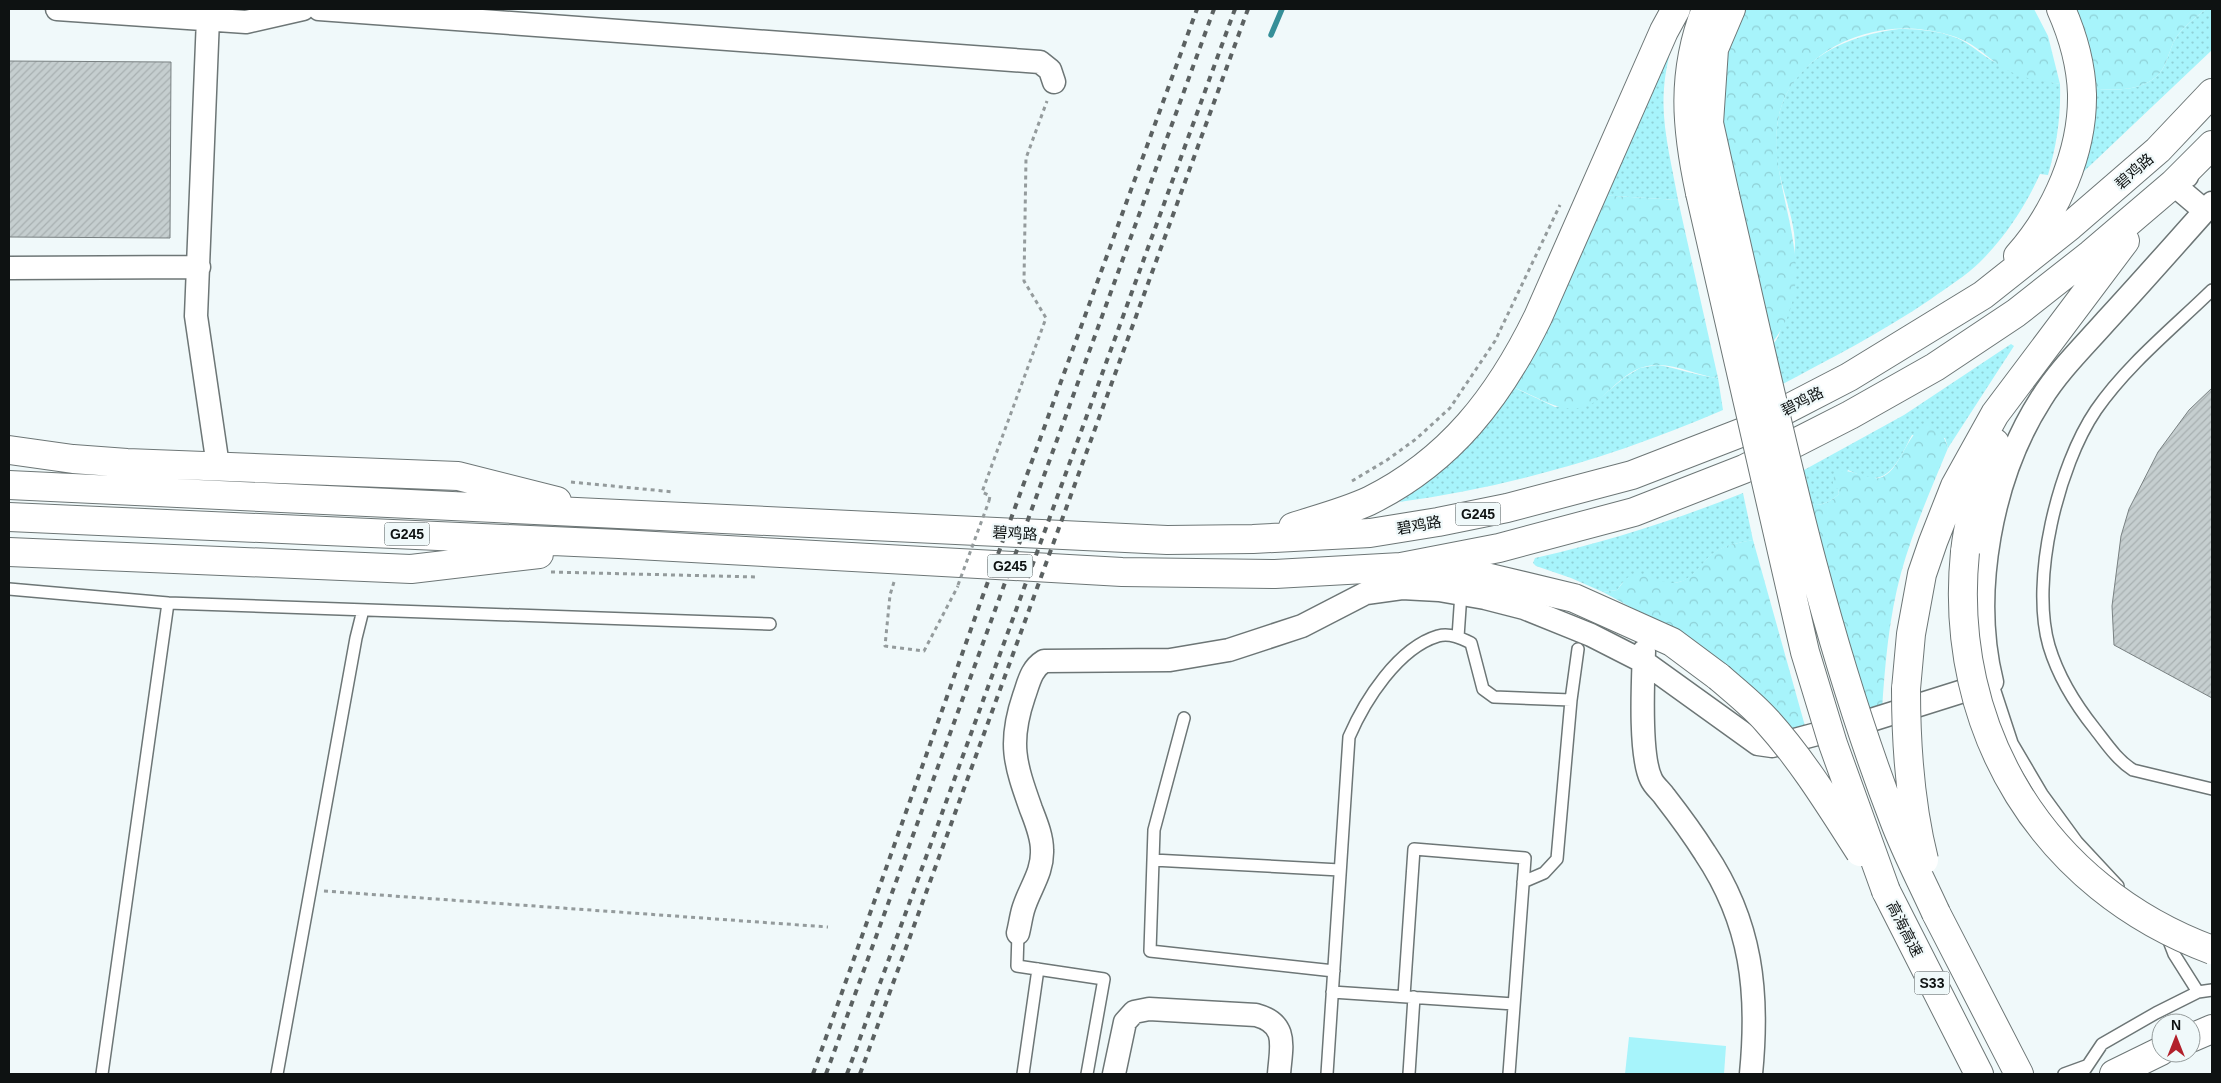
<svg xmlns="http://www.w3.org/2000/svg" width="2221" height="1083" font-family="Arial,'Noto Sans SC',sans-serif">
	<defs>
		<pattern id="green-dots" width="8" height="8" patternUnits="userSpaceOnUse" patternTransform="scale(1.25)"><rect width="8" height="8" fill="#a7f4fb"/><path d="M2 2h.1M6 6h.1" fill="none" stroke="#8fd0d6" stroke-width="1.8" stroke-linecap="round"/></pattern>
		<pattern id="forest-crowns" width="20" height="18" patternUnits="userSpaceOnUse" patternTransform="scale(1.25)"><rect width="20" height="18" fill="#a7f4fb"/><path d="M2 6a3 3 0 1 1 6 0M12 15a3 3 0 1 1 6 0" fill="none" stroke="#8fd0d6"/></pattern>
		<pattern id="building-hatch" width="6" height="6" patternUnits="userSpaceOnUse" patternTransform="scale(1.25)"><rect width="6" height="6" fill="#c5cecf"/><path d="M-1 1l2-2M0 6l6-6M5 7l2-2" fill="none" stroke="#a8b0b1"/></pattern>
	</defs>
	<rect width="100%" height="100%" fill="#f0f9fa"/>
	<!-- green -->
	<path fill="url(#green-dots)" d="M2206,9H2212V50L2078,177L2091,88C2113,91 2147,92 2162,70C2169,59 2170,45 2178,35C2185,25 2197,17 2206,9Z
		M1899,29C1915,29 1932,30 1948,35C1967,40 1976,51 1991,60C2012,72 2036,79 2060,84C2061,116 2057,144 2048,175L2040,174C2025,207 2006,236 1980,262C1966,276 1947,287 1931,299C1881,333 1828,360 1775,388L1765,351C1769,347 1776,342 1778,337C1783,327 1783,310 1785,300C1788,282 1795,261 1795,243C1794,217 1782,191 1778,165C1765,81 1821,39 1899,29Z
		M1674,36C1670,53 1665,71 1664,89C1661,126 1672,164 1678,200L1599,195Z
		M2011,344L2014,346L1948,448L1945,438L1912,435C1903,451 1893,480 1871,478C1863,477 1855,473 1848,470L1838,489L1839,494C1830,502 1821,507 1809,504L1795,475L1904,415Z
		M1657,365C1678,368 1697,376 1718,378L1723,410C1619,455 1511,487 1399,502C1450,467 1477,438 1513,387L1555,407L1600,398L1625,377L1640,368Z
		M1743,493L1753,540C1737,543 1719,546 1707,559C1700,567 1694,575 1685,580C1670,587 1640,582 1623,582L1617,590L1603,592L1571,578L1536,566L1533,563L1535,558C1607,542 1675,520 1743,493Z"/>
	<!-- forest -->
	<path fill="url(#forest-crowns)" d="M1745,9H2034L2048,36L2060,84C2043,81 2024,79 2009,71C1995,64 1985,53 1972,45C1958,36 1941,32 1925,30C1892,25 1855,33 1827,51C1704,134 1856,254 1765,351L1720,138L1721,69L1737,23Z
		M2071,9H2206C2197,17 2185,25 2178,35C2170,45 2169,59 2162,70C2147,92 2113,91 2091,88Z
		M1599,195L1678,200L1718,378C1693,375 1667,358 1640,368C1627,373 1614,386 1604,395C1572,424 1544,399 1513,387Z
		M1927,424C1940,428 1944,436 1948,448C1931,489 1913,530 1901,573C1889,617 1885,664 1882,710L1856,716L1809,504C1821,507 1830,502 1839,494L1838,489L1833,486C1831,456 1865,481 1879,478C1901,473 1905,433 1927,424Z
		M1753,540L1805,726L1781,732L1654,620L1603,592L1617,590C1621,586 1623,581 1627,578C1644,566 1661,588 1679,582C1697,577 1703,557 1720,549C1730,544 1742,542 1753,540Z"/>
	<!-- pitch -->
	<path fill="#a7f4fb" d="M1629,1037L1726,1046L1724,1074H1625Z"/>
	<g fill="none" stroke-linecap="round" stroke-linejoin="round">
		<!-- stream -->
		<path stroke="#368f98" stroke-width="5.5" d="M1271,35L1282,9"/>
	</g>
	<!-- building -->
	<path fill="url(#building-hatch)" stroke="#798182" d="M9,61L171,62L170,238L9,237Z
		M2212,388V698L2114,645L2112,606L2121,536L2129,509L2158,452L2189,410Z"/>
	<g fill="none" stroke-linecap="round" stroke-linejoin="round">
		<!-- service casing -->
		<g stroke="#6d7676" stroke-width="14">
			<path id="service" d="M2212,290C2173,328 2127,365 2096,410C2058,466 2030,580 2049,646C2058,676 2075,704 2095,729C2106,743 2117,760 2133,770L2212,789
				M9,589L168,603L770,624
				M1458,637L1461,593
				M1992,682L2012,743L2042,794L2077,842L2118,886
				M1571,700L1578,649
				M1184,718L1154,830L1150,951L1334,971
				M1153,860L1340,870
				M1018,933L1017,966L1104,979L1087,1074
				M2164,935L2169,941L2174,954L2198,992
				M1332,992L1514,1004
				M1404,996L1414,849L1525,858L1509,1074
				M102,1074L168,603
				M277,1074L356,638L363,610
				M1023,1074L1038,969
				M1327,1074L1349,737C1365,700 1398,648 1438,636C1450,633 1461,638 1471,643L1483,689L1494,697L1571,700L1557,859L1544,873L1523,882
				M1409,1074L1414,997
				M2064,1074L2086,1066
				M2082,1074L2102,1044L2156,1013L2198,992L2212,990"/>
		</g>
		<!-- minor casing -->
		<g stroke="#6d7676" stroke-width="25">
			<path id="minor" d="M57,9L246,22L303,9
				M319,9L1040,62L1050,70L1054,82
				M208,18L196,316L218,466
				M2187,176L2173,184L2205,211
				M9,268L199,267
				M1644,651C1643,680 1639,754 1651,779C1654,786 1661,791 1665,797C1679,815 1693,834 1705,853C1752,923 1759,992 1751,1074
				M1868,721L1992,682C1970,593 1991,477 2041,399C2059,370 2084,346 2106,321C2142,282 2177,242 2212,203
				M1018,933C1020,925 1021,917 1023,910C1029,889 1043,873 1042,850C1042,836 1036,822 1031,809C1015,764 1008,743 1024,696C1029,682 1031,669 1044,661L1170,660L1229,650L1302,626L1366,593L1402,588L1439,590L1485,598L1524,608L1591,635L1644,662L1758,744L1772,746L1817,734
				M1114,1074L1125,1022L1134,1012L1149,1009L1256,1015C1289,1024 1281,1047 1279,1074"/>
		</g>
		<!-- trunk casing -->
		<g stroke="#6d7676" stroke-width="30">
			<path id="trunk" d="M1700,193C1686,128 1681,73 1706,9
				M1725,195L1709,123L1714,49L1731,9
				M2018,256C2056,213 2083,152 2082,94C2081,64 2073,36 2061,9
				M9,450L73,459L127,463L458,476L557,501
				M9,485L1167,540L1253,539L1370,533L1438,522L1507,508L1632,475L1743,432L1849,377L1983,295L2070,226L2158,150L2212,93
				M9,517L619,544L1122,572L1275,574L1401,567L1499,548L1634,512L1744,469L1850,415L1935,367L2016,313L2091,254L2173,184L2212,145
				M1293,527C1318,519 1345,512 1369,501C1450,461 1499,397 1538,317L1664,31L1676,9
				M9,552L411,569L539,554
				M1965,552C1969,514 1981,478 1995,443
				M1430,570L1482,576L1574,598L1672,642L1719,677
				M1906,689L1911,634L1922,574L1933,542L1955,486L1995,414L2125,241"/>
		</g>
		<!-- motorway casing -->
		<g stroke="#6d7676" stroke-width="30">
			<path id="motorway" d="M1886,891L1979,1074
				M1936,913L2019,1074
				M2191,1038L2212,1029
				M2114,1074L2161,1051"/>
		</g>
		<!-- path -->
		<path stroke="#949b9c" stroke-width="3" stroke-dasharray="4 4" stroke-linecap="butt" d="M1352,481L1387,460L1416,439L1450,408L1495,341L1560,205
			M571,482L674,492
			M989,501L990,496L982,492L1046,318L1024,281L1026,158L1047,101
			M551,572L757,577
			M894,582L890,595L885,646L924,651L958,586
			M324,891L828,927"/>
		<!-- service -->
		<use href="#service" stroke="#fff" stroke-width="11"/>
		<!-- minor -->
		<use href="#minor" stroke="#fff" stroke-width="22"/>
		<!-- trunk -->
		<use href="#trunk" stroke="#fff" stroke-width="28"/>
		<!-- motorway -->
		<use href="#motorway" stroke="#fff" stroke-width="28"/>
		<!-- rail -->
		<path stroke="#5b6161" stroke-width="4" stroke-dasharray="6 6" stroke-linecap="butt" d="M813,1074L982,598L1197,9
			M826,1074L1214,9
			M847,1074L1235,9
			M860,1074L1248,9"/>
		<!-- trunk-bridge casing -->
		<g stroke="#6d7676" stroke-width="30" stroke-linecap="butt">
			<path id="trunk-bridge" d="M1700,193L1805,652L1833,744L1886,891
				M1725,195C1774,405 1816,618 1894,820C1906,852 1922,882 1936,913
				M1965,552C1947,730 2044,888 2212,950
				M1719,677C1735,691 1753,705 1767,721C1803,761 1831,807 1860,852
				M1906,689C1906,747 1910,804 1924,860"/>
		</g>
		<!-- path-bridge -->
		<path stroke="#949b9c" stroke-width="3" stroke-dasharray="4 4" stroke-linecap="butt" d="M958,585L989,501"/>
		<!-- trunk-bridge -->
		<use href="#trunk-bridge" stroke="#fff" stroke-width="28"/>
	</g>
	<g text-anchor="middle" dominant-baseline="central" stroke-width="4.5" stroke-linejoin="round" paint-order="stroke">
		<!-- shield labels -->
		<g fill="#f0f9fa" stroke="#525758" stroke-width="1">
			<rect x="1455.5" y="502.5" width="45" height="23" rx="4"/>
			<rect x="384.5" y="522.5" width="45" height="23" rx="4"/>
			<rect x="987.5" y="554.5" width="45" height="23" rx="4"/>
			<rect x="1914.5" y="971.5" width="35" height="23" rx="4"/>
		</g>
		<g font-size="14" font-weight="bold" fill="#0e1212">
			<text x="1478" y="514">G245</text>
			<text x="407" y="534">G245</text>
			<text x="1010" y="566">G245</text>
			<text x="1932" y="983">S33</text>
		</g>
		<!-- street labels -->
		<g font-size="15" fill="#0e1212" stroke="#f0f9fa">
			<text transform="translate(2134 171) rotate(-41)">碧鸡路</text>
			<text transform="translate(1802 401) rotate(-27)">碧鸡路</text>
			<text transform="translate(1419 525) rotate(-10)">碧鸡路</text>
			<text transform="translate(1015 533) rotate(3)">碧鸡路</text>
			<text transform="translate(1905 929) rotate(63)">高海高速</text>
		</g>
	</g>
	<!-- border -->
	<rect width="2221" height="1083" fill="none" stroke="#0e1212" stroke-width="20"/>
	<!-- north arrow -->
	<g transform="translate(2176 1038)"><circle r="24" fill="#f0f9fa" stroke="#969d9d"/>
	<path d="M0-4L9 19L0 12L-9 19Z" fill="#b2202b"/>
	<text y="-8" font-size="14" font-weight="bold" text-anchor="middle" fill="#0e1212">N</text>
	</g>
</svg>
